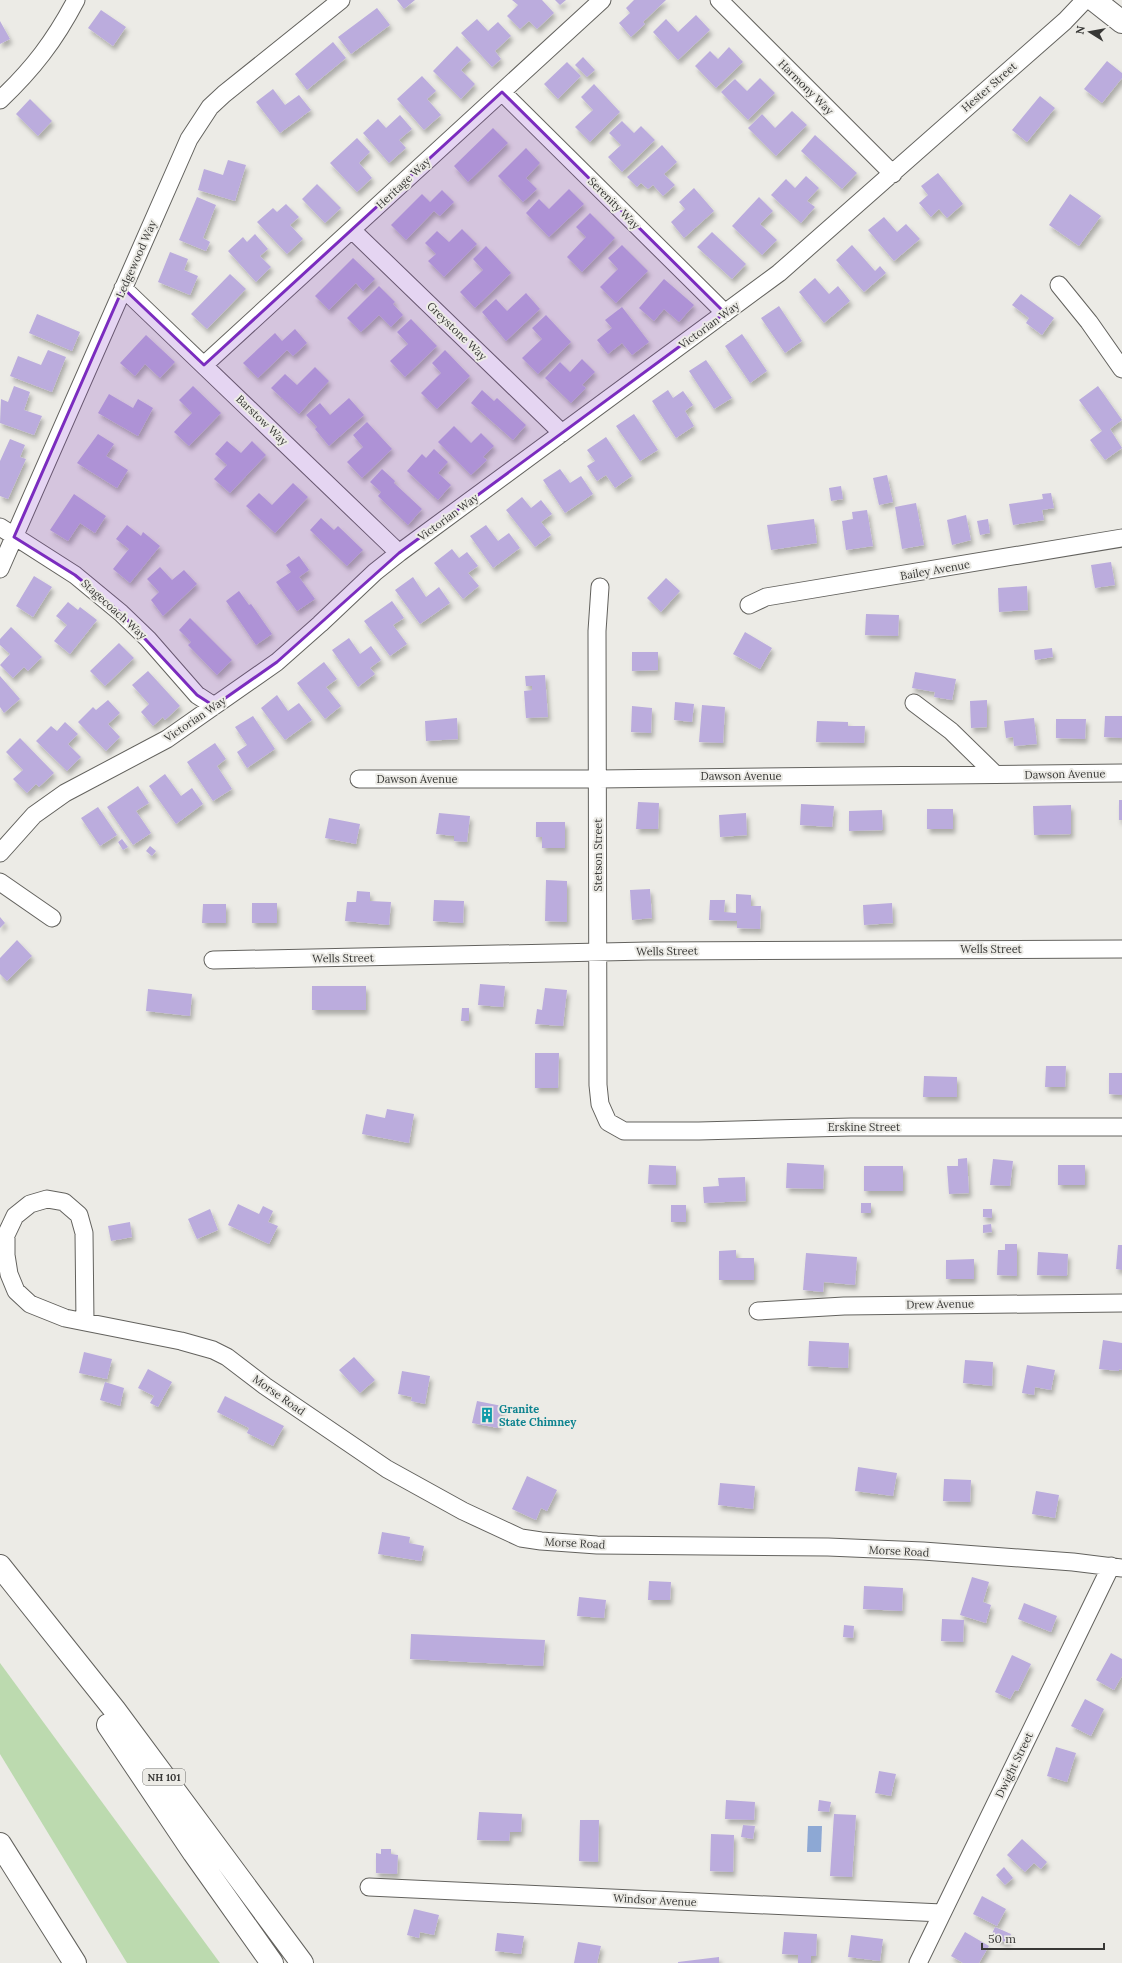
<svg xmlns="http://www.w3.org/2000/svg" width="1122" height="1963" font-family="Lora,serif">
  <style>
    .green { fill: #bcdaaf }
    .water { fill: #8da8d4 }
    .building { fill: #bbacdd; filter: url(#shadow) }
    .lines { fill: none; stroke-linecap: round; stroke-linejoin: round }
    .street-casing { stroke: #63625e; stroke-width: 19 }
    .secondary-casing { stroke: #63625e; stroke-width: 24 }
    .highway-casing { stroke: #63625e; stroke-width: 24 }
    .street { stroke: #fff; stroke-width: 17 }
    .secondary { stroke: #fff; stroke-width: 22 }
    .highway { stroke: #fff; stroke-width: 22 }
    .marked { fill: #7b2cbf; fill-opacity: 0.2; stroke: #7b2cbf; stroke-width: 3; stroke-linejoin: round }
    .labels { text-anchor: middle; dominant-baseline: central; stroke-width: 4; stroke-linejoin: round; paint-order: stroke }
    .shield { fill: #ecebe6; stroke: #6e6e6b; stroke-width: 1 }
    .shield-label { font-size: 10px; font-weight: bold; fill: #383836 }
    .street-label { font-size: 11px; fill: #383836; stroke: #ecebe6 }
    .culture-label { font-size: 11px; font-weight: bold; fill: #0d838f; stroke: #ecebe6; text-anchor: start }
  </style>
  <defs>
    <filter id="shadow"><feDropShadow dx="2.5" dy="4.5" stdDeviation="2" flood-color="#0004"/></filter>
  </defs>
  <rect width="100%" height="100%" fill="#ecebe6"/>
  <path class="green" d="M0,1663L220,1963H127L0,1754Z"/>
  <path class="water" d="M808,1826H822L821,1852H807Z"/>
  <path class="building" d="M397,0H415L404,9Z
    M512,0H542L554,13L537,29L529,21L520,29L507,16L518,5Z
    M555,0H566L560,5Z
    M634,0H666L643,22L645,24L631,37L619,23L630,13L626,8Z
    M377,8L390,25L351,54L338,37Z
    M101,10L126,27L113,46L88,28Z
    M696,15L710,30L678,60L653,32L666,19L678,32Z
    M477,19L488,31L498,22L511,36L495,51L501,59L492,67L461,33Z
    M0,21L10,39L0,44Z
    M333,42L346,58L307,90L295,74Z
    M457,46L471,60L461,70L475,84L461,99L433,71Z
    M729,47L743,62L716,88L695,66L710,51L718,59Z
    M583,57L595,70L587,77L575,65Z
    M1107,61L1122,73V78L1102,103L1084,89Z
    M567,62L581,76L558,99L544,84Z
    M422,76L436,91L427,99L441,115L424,130L397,99Z
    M760,78L775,93L748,120L721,92L735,79L747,91Z
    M594,84L620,112L590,142L575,127L593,110L581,97Z
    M273,89L285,105L299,95L311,110L280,133L256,102Z
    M1040,96L1055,108L1027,142L1012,130Z
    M30,99L52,121L38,136L16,114Z
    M792,111L807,125L776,156L748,128L762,114L775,128Z
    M400,115L412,129L399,140L406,148L389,163L363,133L378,119L386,128Z
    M622,121L634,133L641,126L655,140L622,172L608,157L621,145L609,133Z
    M493,128L508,143L468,182L454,166Z
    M815,135L857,173L842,189L801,151Z
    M357,138L370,152L359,163L372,178L357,192L330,163Z
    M662,145L677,162L664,174L675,185L663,196L653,185L648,189L641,183L637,187L627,177Z
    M526,148L540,163L526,178L537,189L523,202L498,176Z
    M228,160L246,165L235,201L198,190L204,169L223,175Z
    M938,173L963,204L947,218L939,209L931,217L919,203L928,195L921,186Z
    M806,176L819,188L807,201L815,207L801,223L771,195L786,179L795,188Z
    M317,184L341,208L325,223L302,199Z
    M694,188L714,211L684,238L671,222L685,209L679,202Z
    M569,189L584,204L549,237L526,213L539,199L549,209Z
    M442,190L454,202L440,216L434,211L406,240L391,225L422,194L430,202Z
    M1070,194L1101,216L1079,246L1049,225Z
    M197,197L216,205L203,238L210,242L206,251L179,240Z
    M759,197L773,211L760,224L777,240L762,255L732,226Z
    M286,204L299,217L290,225L303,239L287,254L257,222L273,208L277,212Z
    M590,213L615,238L582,272L567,257L586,237L576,227Z
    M884,217L897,232L906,224L920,239L894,261L868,230Z
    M462,229L477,244L444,277L428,261L436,254L425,243L437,231L449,242Z
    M712,232L746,264L732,279L697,247Z
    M255,234L268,249L260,256L271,267L256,282L228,251L243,237L247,242Z
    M622,245L648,271L616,303L600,287L618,269L608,258Z
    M852,245L875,271L880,266L886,273L864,292L836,260Z
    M486,246L511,273L475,308L460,292L483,270L473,259Z
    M170,252L188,259L184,270L198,276L190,295L158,282Z
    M353,258L375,279L363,291L356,283L329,310L315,296Z
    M230,274L246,289L207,329L191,314Z
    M815,278L829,294L838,286L850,301L824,323L799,292Z
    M664,279L694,305L679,322L664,309L654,321L639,308Z
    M379,286L395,302L393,304L403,315L391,327L379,315L361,332L347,318Z
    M526,293L540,309L506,341L482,312L496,299L507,311Z
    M1021,294L1054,318L1042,335L1026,323L1029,318L1012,305Z
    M779,306L802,341L785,353L761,318Z
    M622,307L649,342L632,355L622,343L608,354L597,340L612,328L605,320Z
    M37,314L80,332L72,351L29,333Z
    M546,315L571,342L538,374L522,358L542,339L532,328Z
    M411,319L437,346L405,377L390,361L408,344L397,332Z
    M295,329L307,343L293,356L287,350L258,378L243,363L275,333L282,341Z
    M742,334L767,371L750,383L725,346Z
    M146,335L175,362L160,378L145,364L135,376L120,363Z
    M48,350L66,357L52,392L10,376L18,356L41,365Z
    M445,350L470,376L437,409L421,393L441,373L432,363Z
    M582,359L595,372L582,385L586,388L571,403L545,378L560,362L570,372Z
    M706,360L732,398L714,409L689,371Z
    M315,367L329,381L299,414L271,388L285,374L297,385Z
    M14,386L30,392L24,410L42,416L34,435L0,423L1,399L8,402Z
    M193,386L221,413L189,446L174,432L192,413L179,400Z
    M1098,386L1122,420L1110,429L1122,448L1105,460L1090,440L1102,431L1079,400Z
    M482,390L494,401L497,398L526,425L513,440L471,403Z
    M668,390L673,398L683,391L693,405L685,411L694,426L676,438L652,401Z
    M109,394L133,408L138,399L153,408L138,436L98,413Z
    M349,398L364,415L329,446L315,429L317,427L306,415L320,403L330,415Z
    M634,414L658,450L640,461L616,426Z
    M367,422L392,449L362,478L347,462L363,447L353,435Z
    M454,426L471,443L481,433L494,446L483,457L487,460L471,475L438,442Z
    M98,434L114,444L106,456L128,470L117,488L77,463Z
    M606,437L632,476L615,488L606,475L597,481L587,466L595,461L587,450Z
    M10,439L25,445L20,457L26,459L8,499L0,496V461Z
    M227,441L241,453L252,441L266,455L230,493L214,479L227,465L215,454Z
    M434,449L448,462L438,473L451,485L438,500L407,471L422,454L426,458Z
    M382,469L395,481L394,483L422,509L408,525L378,496L381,492L370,482Z
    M560,469L570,483L581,476L593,494L565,513L543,480Z
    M887,475L893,502L879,505L873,478Z
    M293,483L308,497L275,533L246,506L259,493L272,505Z
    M841,486L843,499L831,501L829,488Z
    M1051,493L1054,508L1042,510L1044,520L1013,525L1009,504L1043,499L1042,494Z
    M74,494L106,516L95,533L80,523L68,541L50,530Z
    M522,497L531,508L541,500L552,514L541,522L551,535L535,547L506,510Z
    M916,503L924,545L902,549L895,507Z
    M867,510L873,546L846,550L842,521L853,519L852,512Z
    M966,515L971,540L952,545L947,520Z
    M321,518L334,530L338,526L363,550L347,566L310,530Z
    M814,519L817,543L771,550L767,525Z
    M988,519L990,533L980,535L977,521Z
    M127,525L141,536L143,532L160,546L130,583L113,569L129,549L116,539Z
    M486,525L498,541L509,533L520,548L493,568L470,536Z
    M452,549L459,558L467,552L478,566L468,573L479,586L463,599L434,563Z
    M299,556L309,570L299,577L315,599L297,611L276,582L291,572L286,565Z
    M1111,562L1115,585L1095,588L1091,565Z
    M160,567L172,580L184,570L197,584L163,616L151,600L159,592L147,579Z
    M34,576L52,587L33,617L16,606Z
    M413,577L426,597L439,587L450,603L420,624L395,590Z
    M666,578L680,591L661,612L647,598Z
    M1027,586L1028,610L999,612L998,588Z
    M239,591L249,605L251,604L272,634L256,645L226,601Z
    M392,601L404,618L393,625L407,644L390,656L364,621Z
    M68,602L78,610L80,607L97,620L70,654L54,641L67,625L56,616Z
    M866,614L899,615L898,636L865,635Z
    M190,618L232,660L217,675L188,645L191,642L179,630Z
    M11,627L42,657L28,671L24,667L13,678L0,665L10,654L0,645V639Z
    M745,632L772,648L760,669L733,654Z
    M349,638L360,654L371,646L381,660L370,668L375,674L358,687L332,650Z
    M119,643L134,658L105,686L90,671Z
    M1052,648L1053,657L1035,660L1034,650Z
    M632,652H658V670L632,671Z
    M324,662L337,679L326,687L341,706L325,719L297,683Z
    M148,671L180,706L165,720L163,717L153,726L141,712L149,704L132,685Z
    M915,672L956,679L952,700L934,697L935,692L912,688Z
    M545,675L548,717L526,718L524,691L532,690V686H526L525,676Z
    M0,676L20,699L4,713L0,707Z
    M277,695L288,711L299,703L312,720L285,740L261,708Z
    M108,700L120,713L108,724L120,737L106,751L78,722L93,707L96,710Z
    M987,700V727L971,728L970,701Z
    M675,702L694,704L692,722L674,720Z
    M702,705L725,707L723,743L699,742Z
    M632,706L652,708L651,733L631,732Z
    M253,716L275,749L247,768L237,752L247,745L235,727Z
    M1105,716H1122V738L1104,737Z
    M457,718L458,739L426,741L425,721Z
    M1034,718L1037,744L1014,746L1013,737L1006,738L1004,721Z
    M1056,719H1086L1085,739L1056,738Z
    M817,721L848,722V726H865L864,743L816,742Z
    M65,722L78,734L68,744L81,757L67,771L36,741L51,726L57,731Z
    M20,738L54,773L39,787L36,784L27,793L13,779L23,770L6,752Z
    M215,743L226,759L217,766L232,789L213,801L187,762Z
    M165,774L181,796L192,788L203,804L176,824L149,786Z
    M138,786L149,803L136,811L151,833L133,845L107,807Z
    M1119,800H1122V820H1119Z
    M638,802L659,803L658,829H636Z
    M801,804L834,806L832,827L800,825Z
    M1071,805V834L1034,835L1033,806Z
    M98,807L117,835L100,846L81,818Z
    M927,809H953V829H927Z
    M882,810L883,830L849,831V811Z
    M439,813L470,816L467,842L454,841V836L436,834Z
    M746,813L747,835L720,837L719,815Z
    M329,818L360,824L356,844L325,838Z
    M536,822H565V848H542V837H536Z
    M122,839L128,847L123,850L118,842Z
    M150,846L156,851L152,856L146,851Z
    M546,880L567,881V922L545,921Z
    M650,889L652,918L632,920L630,890Z
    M357,891L370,892V901L391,902L389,925L345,921L347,902H356Z
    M736,894L751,895V906H761L760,929L737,928V921L709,920L710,900H725L724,912L736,913Z
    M434,900L464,901L463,923L433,921Z
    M252,903H277V923H252Z
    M892,903L893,923L864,925L863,905Z
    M203,904H226V923H202Z
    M0,917L5,923L0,928Z
    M17,940L32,956L7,981L0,974V958Z
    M480,984L505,986L503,1007L478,1005Z
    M312,986H366V1010H312Z
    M545,988L567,990L563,1026L535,1024L537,1009L542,1010Z
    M148,989L192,994L190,1016L146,1011Z
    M462,1008H469V1021H461Z
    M535,1053H559L558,1088H535Z
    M1046,1066H1066L1065,1087H1045Z
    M1109,1073H1122V1095L1109,1094Z
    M924,1076L957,1077V1097H923Z
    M387,1109L414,1114L409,1143L362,1134L366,1114L385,1118Z
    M967,1158L969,1193L949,1194L947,1166H958V1159Z
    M993,1159L1013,1161L1010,1186L990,1185Z
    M787,1163L824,1165L823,1189L786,1188Z
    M649,1165L676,1166V1185L648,1184Z
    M1058,1165H1085V1185H1058Z
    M864,1166H903V1191H864Z
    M745,1177L746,1201L704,1203L703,1187L719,1186L718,1178Z
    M861,1203H871V1213H861Z
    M238,1204L259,1214L263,1206L273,1211L268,1222L278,1226L269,1244L228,1225Z
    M671,1205H686V1222H671Z
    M210,1209L218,1230L197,1239L188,1219Z
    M983,1209H992V1218L983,1217Z
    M130,1222L132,1237L111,1241L108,1226Z
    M991,1224L992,1232L983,1233V1225Z
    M1005,1244H1017V1276L997,1275L998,1250H1005Z
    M1118,1245H1122V1270L1116,1269Z
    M736,1250V1258H754V1280H719V1251Z
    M1038,1252L1068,1254L1067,1276L1037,1275Z
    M806,1253L857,1257L855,1285L824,1282L823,1292L803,1290Z
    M974,1259V1279H946V1260Z
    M1103,1340L1122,1343V1370L1119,1369V1371L1099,1369Z
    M809,1341L849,1343L848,1368L808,1366Z
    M84,1352L112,1359L107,1379L79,1373Z
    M354,1357L375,1380L360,1393L339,1370Z
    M965,1360L993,1362L992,1386L963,1383Z
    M1027,1365L1055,1370L1051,1390L1035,1387L1034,1395L1022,1393Z
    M148,1369L172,1382L158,1407L150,1403L154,1396L138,1388Z
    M402,1371L430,1376L425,1404L411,1401L412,1397L398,1394Z
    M105,1382L124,1388L120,1406L100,1400Z
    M225,1396L284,1426L273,1446L247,1433L249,1428L217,1412Z
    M477,1401L502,1406L498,1428L472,1423Z
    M858,1467L897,1473L893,1496L855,1491Z
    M527,1476L557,1490L547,1511L541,1508L536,1520L512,1509Z
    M944,1479L971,1480L970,1502L943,1501Z
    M720,1483L755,1486L753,1509L718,1505Z
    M1036,1491L1059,1495L1055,1518L1032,1514Z
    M382,1532L410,1537L409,1543L424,1546L421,1561L378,1554Z
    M972,1577L989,1582L983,1602L991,1605L986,1623L960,1615Z
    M649,1581L671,1582L670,1600H648Z
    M864,1586L903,1588L902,1611L863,1609Z
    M579,1597L606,1600L604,1618L577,1616Z
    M1024,1603L1057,1616L1051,1632L1018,1619Z
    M942,1619L964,1620L963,1642L941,1641Z
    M844,1625L854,1626L853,1638L843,1637Z
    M411,1634L545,1640L543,1666L410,1659Z
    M1111,1653L1122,1659V1676L1114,1690L1096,1680Z
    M1012,1655L1031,1664L1018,1691L1015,1690L1010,1699L995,1692Z
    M1085,1699L1104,1709L1091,1736L1071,1726Z
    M1056,1747L1076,1753L1067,1782L1047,1776Z
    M879,1771L896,1774L891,1796L875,1793Z
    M726,1800L755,1802L754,1820L725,1819Z
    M819,1800L831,1802L829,1812L818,1811Z
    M479,1812L522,1814L521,1832H510L509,1841L477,1840Z
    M834,1814L856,1815L852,1877L830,1876Z
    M580,1820H599L598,1862L579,1861Z
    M743,1825L755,1826L753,1839L741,1837Z
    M711,1834L734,1835L733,1872L710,1871Z
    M1022,1839L1047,1862L1041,1869L1034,1863L1025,1872L1007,1855Z
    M381,1849H391V1854L398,1855L397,1874L376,1873V1853L381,1854Z
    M1004,1867L1013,1878L1005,1885L996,1875Z
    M982,1896L1006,1909L997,1926L973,1914Z
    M414,1909L439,1915L434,1935L420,1932L419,1938L407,1935Z
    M995,1927L1011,1934L1007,1943L991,1936Z
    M784,1932L817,1934L816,1956H811V1963H798V1955L782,1954Z
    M965,1932L989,1946L979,1963H963L951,1956Z
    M497,1933L524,1936L521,1954L495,1951Z
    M851,1935L883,1939L880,1961L848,1957Z
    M578,1942L601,1946L597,1963H574Z
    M719,1957V1963H678V1962Z"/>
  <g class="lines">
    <defs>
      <path id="street" d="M719,0L893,174
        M502,92L725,313
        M0,100C33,69 55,40 76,0
        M352,230L562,433
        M1059,285L1089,322L1122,369
        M123,288L399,553
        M204,365L602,0
        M0,527L75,575L121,613L148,639L197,695L214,706
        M0,569L189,139L210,107L224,94L341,0
        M600,587L597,631L598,1085L600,1104L608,1122L624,1131H699L851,1127H1122
        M749,605L766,597L1122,538
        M914,703L951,731L995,774
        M359,779H598L1122,773
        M0,853L34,815L65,793L167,739L277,662L320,624L375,572L399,553L779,273L1065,21L1085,0
        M0,882L52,918
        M213,960L648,951L1122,949
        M758,1311L844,1306L1122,1303
        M85,1322L84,1233L79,1215L64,1202L47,1199L30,1204L15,1216L6,1235V1255L9,1274L16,1291L30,1304L65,1318L85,1322L181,1341L213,1350L227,1357L265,1386L387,1469L463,1511L521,1538L541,1541L597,1545L828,1547L923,1551L1073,1562L1122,1568
        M369,1887L942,1913
        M918,1963L1111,1566"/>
      <path id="secondary" d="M1094,0L1122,22"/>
      <path id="highway" d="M0,1566L114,1709L302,1963
        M108,1725L194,1853L272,1963
        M0,1844L75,1963"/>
    </defs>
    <use href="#street" class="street-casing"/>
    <use href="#secondary" class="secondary-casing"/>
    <use href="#highway" class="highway-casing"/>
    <use href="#street" class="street"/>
    <use href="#secondary" class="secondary"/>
    <use href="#highway" class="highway"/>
  </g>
  <path class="marked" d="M502,92L725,313L399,553L277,662L214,706L197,695L121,613L75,575L14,537L123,288L204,365Z"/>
  <defs>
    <symbol id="building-bare" viewBox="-9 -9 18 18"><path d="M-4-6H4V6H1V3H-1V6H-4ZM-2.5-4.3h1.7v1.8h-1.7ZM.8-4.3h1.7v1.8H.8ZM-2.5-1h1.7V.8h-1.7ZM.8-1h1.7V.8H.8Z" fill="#0f9aa8" stroke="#ecebe6" stroke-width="2.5" paint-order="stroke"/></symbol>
  </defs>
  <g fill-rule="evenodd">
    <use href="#building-bare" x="476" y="1404" width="22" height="22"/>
  </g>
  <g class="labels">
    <rect class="shield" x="143" y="1769" width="42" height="16" rx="3"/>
    <g class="shield-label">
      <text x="164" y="1777">NH 101</text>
    </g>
    <g class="street-label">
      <text transform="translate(806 87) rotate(45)">Harmony Way</text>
      <text transform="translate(989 87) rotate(-41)">Hester Street</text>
      <text transform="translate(403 183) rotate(-43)">Heritage Way</text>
      <text transform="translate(614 203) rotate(45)">Serenity Way</text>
      <text transform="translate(136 259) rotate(-66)">Ledgewood Way</text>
      <text transform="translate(709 325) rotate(-36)">Victorian Way</text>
      <text transform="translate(457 331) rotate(44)">Greystone Way</text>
      <text transform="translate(262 420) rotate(44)">Barstow Way</text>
      <text transform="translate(448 517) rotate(-36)">Victorian Way</text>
      <text transform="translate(935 570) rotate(-10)">Bailey Avenue</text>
      <text transform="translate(114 609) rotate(42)">Stagecoach Way</text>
      <text transform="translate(195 719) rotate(-34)">Victorian Way</text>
      <text transform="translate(1065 774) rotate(-1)">Dawson Avenue</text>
      <text x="741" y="776">Dawson Avenue</text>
      <text x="417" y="779">Dawson Avenue</text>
      <text transform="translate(598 855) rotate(-90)">Stetson Street</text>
      <text x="991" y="949">Wells Street</text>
      <text transform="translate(667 951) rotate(-1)">Wells Street</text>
      <text transform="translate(343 958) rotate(-1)">Wells Street</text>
      <text x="864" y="1127">Erskine Street</text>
      <text transform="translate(940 1304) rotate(-1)">Drew Avenue</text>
      <text transform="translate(279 1395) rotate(35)">Morse Road</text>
      <text transform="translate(575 1543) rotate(3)">Morse Road</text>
      <text transform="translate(899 1551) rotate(3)">Morse Road</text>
      <text transform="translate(1014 1765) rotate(-64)">Dwight Street</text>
      <text transform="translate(655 1900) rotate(3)">Windsor Avenue</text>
    </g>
    <g class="culture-label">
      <text x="499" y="1409">Granite<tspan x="499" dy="13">State Chimney</tspan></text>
    </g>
  </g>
  <g transform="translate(1090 32) rotate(281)" stroke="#ecebe6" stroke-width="3" paint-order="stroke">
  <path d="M0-3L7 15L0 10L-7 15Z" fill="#383836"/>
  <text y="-6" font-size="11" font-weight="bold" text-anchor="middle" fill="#383836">N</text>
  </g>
  <path d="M982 1943v6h122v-6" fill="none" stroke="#383836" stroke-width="2"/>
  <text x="988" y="1943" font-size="12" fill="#383836" stroke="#ecebe6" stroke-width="3" paint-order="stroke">50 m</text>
</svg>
